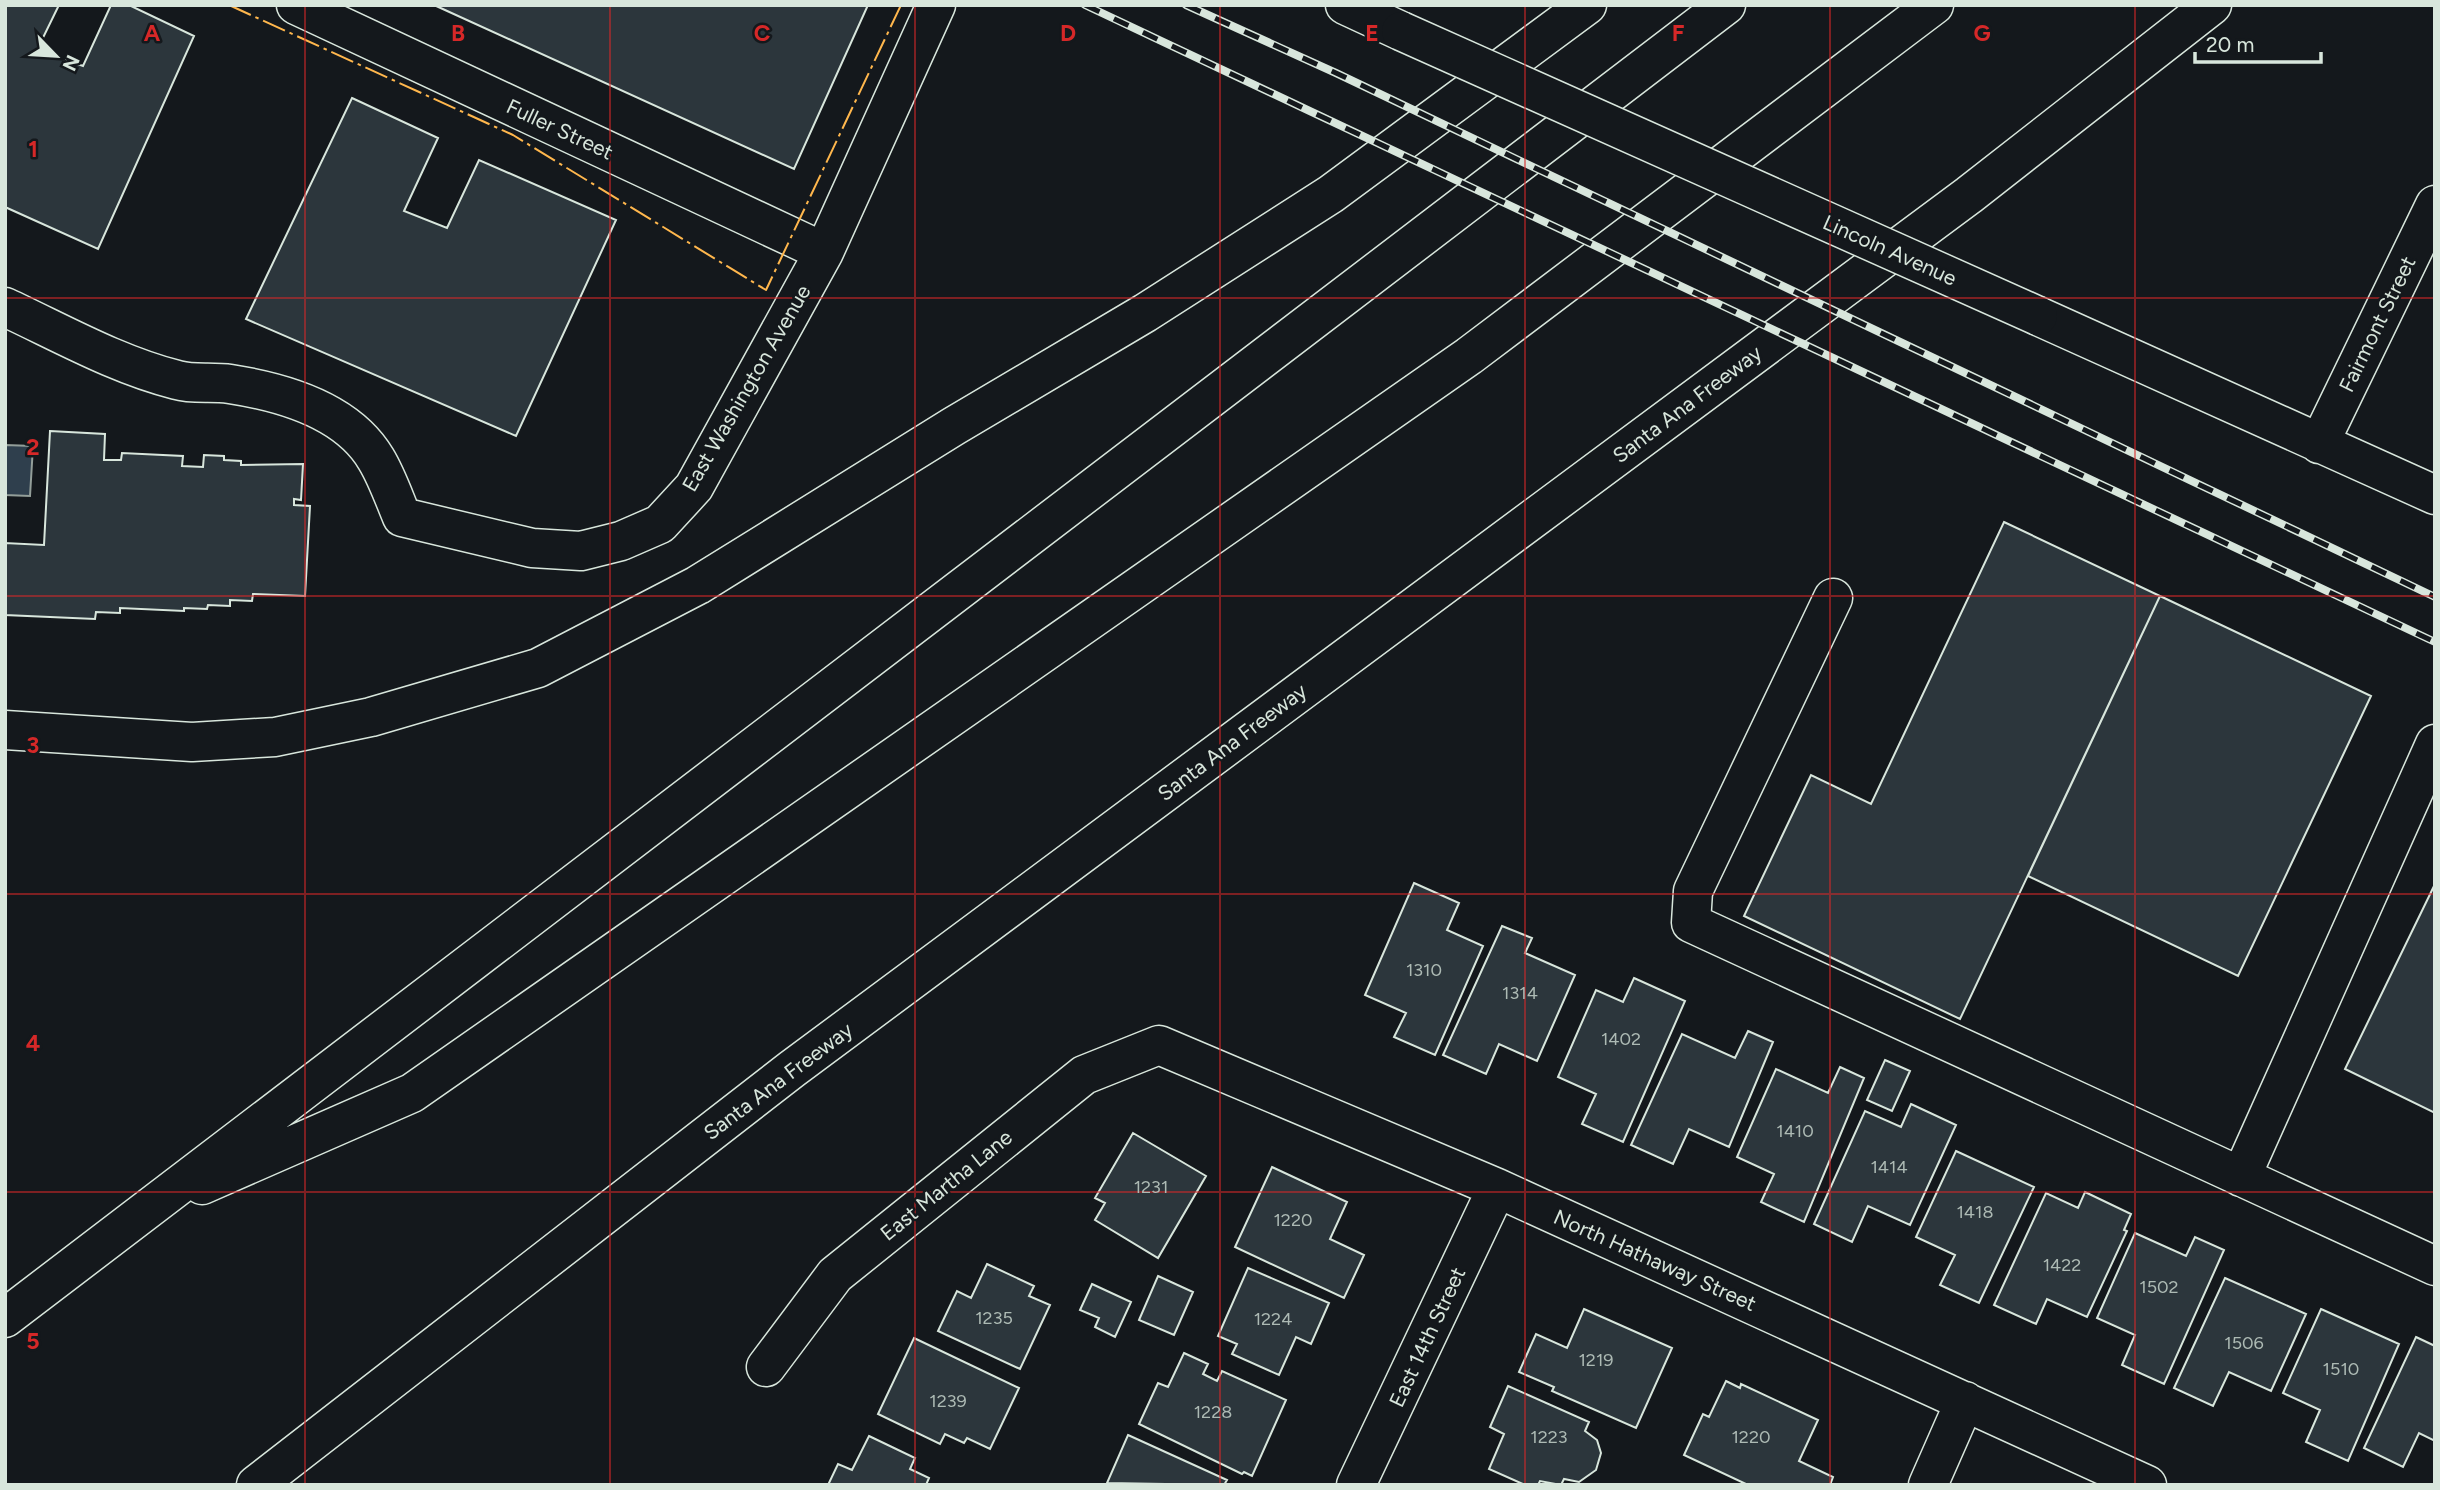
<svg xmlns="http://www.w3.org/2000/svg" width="2440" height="1490" font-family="Figtree,sans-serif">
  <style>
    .water { fill: #2f3f4d; stroke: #939e99; stroke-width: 2 }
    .building { fill: #2c363c; stroke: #d8e6dc; stroke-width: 2 }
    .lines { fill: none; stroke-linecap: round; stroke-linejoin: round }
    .minor-casing { stroke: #d8e6dc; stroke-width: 41 }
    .highway-casing { stroke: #d8e6dc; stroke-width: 41 }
    .minor { stroke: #14181c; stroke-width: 38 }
    .highway { stroke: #14181c; stroke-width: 38 }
    .rail-casing { stroke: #d8e6dc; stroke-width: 8 }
    .rail { stroke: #14181c; stroke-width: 5; stroke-dasharray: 16; stroke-linecap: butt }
    .minor-bridge-casing { stroke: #d8e6dc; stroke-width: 41; stroke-linecap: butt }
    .minor-bridge { stroke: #14181c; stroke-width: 38 }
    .power { stroke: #ffb74d; stroke-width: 2; stroke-dasharray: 24 5 3.5 5; stroke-linecap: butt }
    .grid { fill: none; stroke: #d62828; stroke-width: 2; stroke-opacity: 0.55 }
    .labels { text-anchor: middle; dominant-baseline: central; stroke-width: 5; stroke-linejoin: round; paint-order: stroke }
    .number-label { font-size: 18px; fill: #adbab4 }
    .street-label { font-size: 21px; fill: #d8e6dc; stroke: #14181c }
    .grid-label { font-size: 23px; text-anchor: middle; font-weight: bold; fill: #d62828; stroke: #14181c; stroke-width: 5; stroke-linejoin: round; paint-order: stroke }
  </style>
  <rect width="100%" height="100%" fill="#14181c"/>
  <path class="water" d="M5,445L33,446L30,496L5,495Z"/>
  <path class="building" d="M5,5H59L37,50L83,66L111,5H129L194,36L98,249L5,207Z
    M434,5H868L794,169Z
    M352,98L438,138L404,211L447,228L479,160L616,220L516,436L246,319Z
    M50,431L105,434L104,460H121L122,453L183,456L182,466L203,467L204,455L224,456V460L241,461V465L303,464L301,500L294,499V505L310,506L305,596L253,594L252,601L230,600V606L208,605L207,609L184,608V611L120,608V613L96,612L95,619L5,615V543L44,545Z
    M2004,522L2160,596L1960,1019L1744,916L1811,775L1871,804Z
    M2160,596L2371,696L2238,976L2028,876Z
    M1414,883L1459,903L1447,930L1483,946L1435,1055L1394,1037L1406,1013L1365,995Z
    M2435,884V1113L2345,1069Z
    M1502,926L1532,938L1525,953L1575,975L1537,1061L1499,1044L1486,1074L1443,1055Z
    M1634,978L1685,1001L1623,1142L1582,1124L1596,1094L1558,1077L1596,990L1623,1002Z
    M1748,1031L1773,1042L1729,1147L1689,1129L1673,1164L1631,1145L1682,1034L1735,1058Z
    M1885,1060L1910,1071L1892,1111L1867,1100Z
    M1840,1067L1864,1078L1804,1222L1761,1202L1774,1174L1737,1157L1776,1069L1828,1093Z
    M1911,1104L1956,1125L1910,1225L1868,1206L1852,1242L1814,1224L1865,1111L1901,1127Z
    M1133,1133L1206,1176L1158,1258L1095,1220L1105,1203L1095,1198Z
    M1956,1151L2034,1187L1979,1303L1940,1285L1955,1255L1916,1237Z
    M1272,1167L1347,1202L1330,1239L1364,1255L1344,1298L1235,1247Z
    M2085,1192L2131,1214L2124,1230L2127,1231L2087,1317L2047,1299L2036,1324L1994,1305L2046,1193L2078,1208Z
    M2135,1233L2186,1256L2195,1237L2224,1250L2164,1384L2122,1365L2135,1335L2097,1318Z
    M987,1264L1034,1286L1029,1296L1050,1305L1020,1369L938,1331L957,1291L971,1298Z
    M1248,1268L1329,1303L1311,1344L1296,1337L1279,1375L1232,1354L1237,1344L1218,1336Z
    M1158,1276L1193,1292L1174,1335L1139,1320Z
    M2225,1278L2306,1314L2271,1391L2229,1372L2213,1406L2174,1388Z
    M1092,1284L1131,1302L1115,1337L1095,1327L1099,1318L1080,1310Z
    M1584,1309L1672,1348L1636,1428L1552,1391L1554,1387L1519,1372L1536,1334L1567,1348Z
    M2321,1309L2399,1344L2348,1461L2306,1442L2320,1410L2283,1393Z
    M2416,1337L2435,1346V1441L2419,1433L2403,1467L2364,1448Z
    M914,1338L1019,1388L990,1449L967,1438L964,1443L945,1434L940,1444L878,1414Z
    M1184,1353L1208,1364L1203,1374L1217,1381L1222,1371L1286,1400L1252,1476L1244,1472L1242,1474L1139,1424L1158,1383L1168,1387Z
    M1726,1381L1740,1388L1741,1384L1818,1420L1799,1461L1833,1477L1830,1485H1748L1684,1455L1703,1414L1709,1417Z
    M1508,1386L1589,1422L1585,1431L1597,1440L1601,1453L1596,1470L1579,1482L1564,1479L1561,1485L1540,1481L1538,1485H1525L1489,1469L1504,1434L1490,1427Z
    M1128,1435L1227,1480L1224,1485L1107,1483Z
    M869,1436L915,1458L910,1469L929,1478L926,1485H828L838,1464L852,1470Z"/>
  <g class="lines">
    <defs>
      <path id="minor" d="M296,5L824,252
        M1345,5L1401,31
        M5,307C61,333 117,365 177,380C194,385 212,381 230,384C282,392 347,410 376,459C387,477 394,498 402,517L532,548L581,551L621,541L660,524L694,487L824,252L936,5
        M2038,316L2435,495
        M2319,444L2435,205
        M1833,598L1693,891L1691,923L2435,1266
        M2241,1177L2435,744
        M766,1367L835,1275L1084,1075L1159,1045L1497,1188L2147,1485
        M1356,1485L1497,1188
        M1928,1485L1965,1401"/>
      <path id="highway" d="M5,730L192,742L275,737L371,717L538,668L698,585L954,426L1145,313L1331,194L1587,5
        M202,1185L412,1093L1469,356L1934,5
        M5,1318L1726,5
        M256,1485L792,1069L1969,195L2212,5"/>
    </defs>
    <use href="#minor" class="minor-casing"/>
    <use href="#highway" class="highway-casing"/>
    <use href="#minor" class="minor"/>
    <use href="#highway" class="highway"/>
    <defs>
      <path id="rail" d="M1085,5L2435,642
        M1186,5L1336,73L2435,597"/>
    </defs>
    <use href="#rail" class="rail-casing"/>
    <use href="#rail" class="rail"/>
    <defs>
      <path id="minor-bridge" d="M1401,31L2038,316"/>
    </defs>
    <use href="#minor-bridge" class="minor-bridge-casing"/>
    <use href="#minor-bridge" class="minor-bridge"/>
    <path class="power" d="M229,5L513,135L766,290L901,5"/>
  </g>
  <path class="grid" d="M305,5V1485M610,5V1485M915,5V1485M1220,5V1485M1525,5V1485M1830,5V1485M2135,5V1485M5,298H2435M5,596H2435M5,894H2435M5,1192H2435"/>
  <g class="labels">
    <g class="number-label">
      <text x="1424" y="970">1310</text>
      <text x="1520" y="993">1314</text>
      <text x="1621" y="1039">1402</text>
      <text x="1795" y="1131">1410</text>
      <text x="1889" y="1167">1414</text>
      <text x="1151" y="1187">1231</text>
      <text x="1975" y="1212">1418</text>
      <text x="1293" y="1220">1220</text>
      <text x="2062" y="1265">1422</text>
      <text x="2159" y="1287">1502</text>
      <text x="994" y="1318">1235</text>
      <text x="1273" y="1319">1224</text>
      <text x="2244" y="1343">1506</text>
      <text x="1596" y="1360">1219</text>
      <text x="2341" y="1369">1510</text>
      <text x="948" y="1401">1239</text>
      <text x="1213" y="1412">1228</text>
      <text x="1549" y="1437">1223</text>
      <text x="1751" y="1437">1220</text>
    </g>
    <g class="street-label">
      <text transform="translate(560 129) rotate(25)">Fuller Street</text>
      <text transform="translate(1890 250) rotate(24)">Lincoln Avenue</text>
      <text transform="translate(2377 324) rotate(-64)">Fairmont Street</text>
      <text transform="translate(746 388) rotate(-60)">East Washington Avenue</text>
      <text transform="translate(1687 404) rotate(-37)">Santa Ana Freeway</text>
      <text transform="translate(1232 742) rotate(-37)">Santa Ana Freeway</text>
      <text transform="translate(778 1081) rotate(-37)">Santa Ana Freeway</text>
      <text transform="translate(946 1185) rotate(-39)">East Martha Lane</text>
      <text transform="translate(1655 1260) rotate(24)">North Hathaway Street</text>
      <text transform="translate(1427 1337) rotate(-65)">East 14th Street</text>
    </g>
  </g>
  <g class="grid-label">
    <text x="152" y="41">A</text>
    <text x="458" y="41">B</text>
    <text x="762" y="41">C</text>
    <text x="1068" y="41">D</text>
    <text x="1372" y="41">E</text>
    <text x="1678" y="41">F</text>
    <text x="1982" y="41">G</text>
    <text x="33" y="157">1</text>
    <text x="33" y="455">2</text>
    <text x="33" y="753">3</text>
    <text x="33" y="1051">4</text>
    <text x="33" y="1349">5</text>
  </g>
  <rect width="2440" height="1490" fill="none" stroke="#d8e6dc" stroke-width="14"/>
  <g transform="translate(56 56) rotate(115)" stroke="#14181c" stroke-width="5" paint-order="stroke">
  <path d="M0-5L12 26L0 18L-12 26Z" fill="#d8e6dc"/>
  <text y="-10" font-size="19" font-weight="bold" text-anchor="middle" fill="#d8e6dc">N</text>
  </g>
  <path d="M2195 52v10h126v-10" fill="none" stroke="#d8e6dc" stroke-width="3.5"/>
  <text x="2206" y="52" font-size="21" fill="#d8e6dc" stroke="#14181c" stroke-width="5" paint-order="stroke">20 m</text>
</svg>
